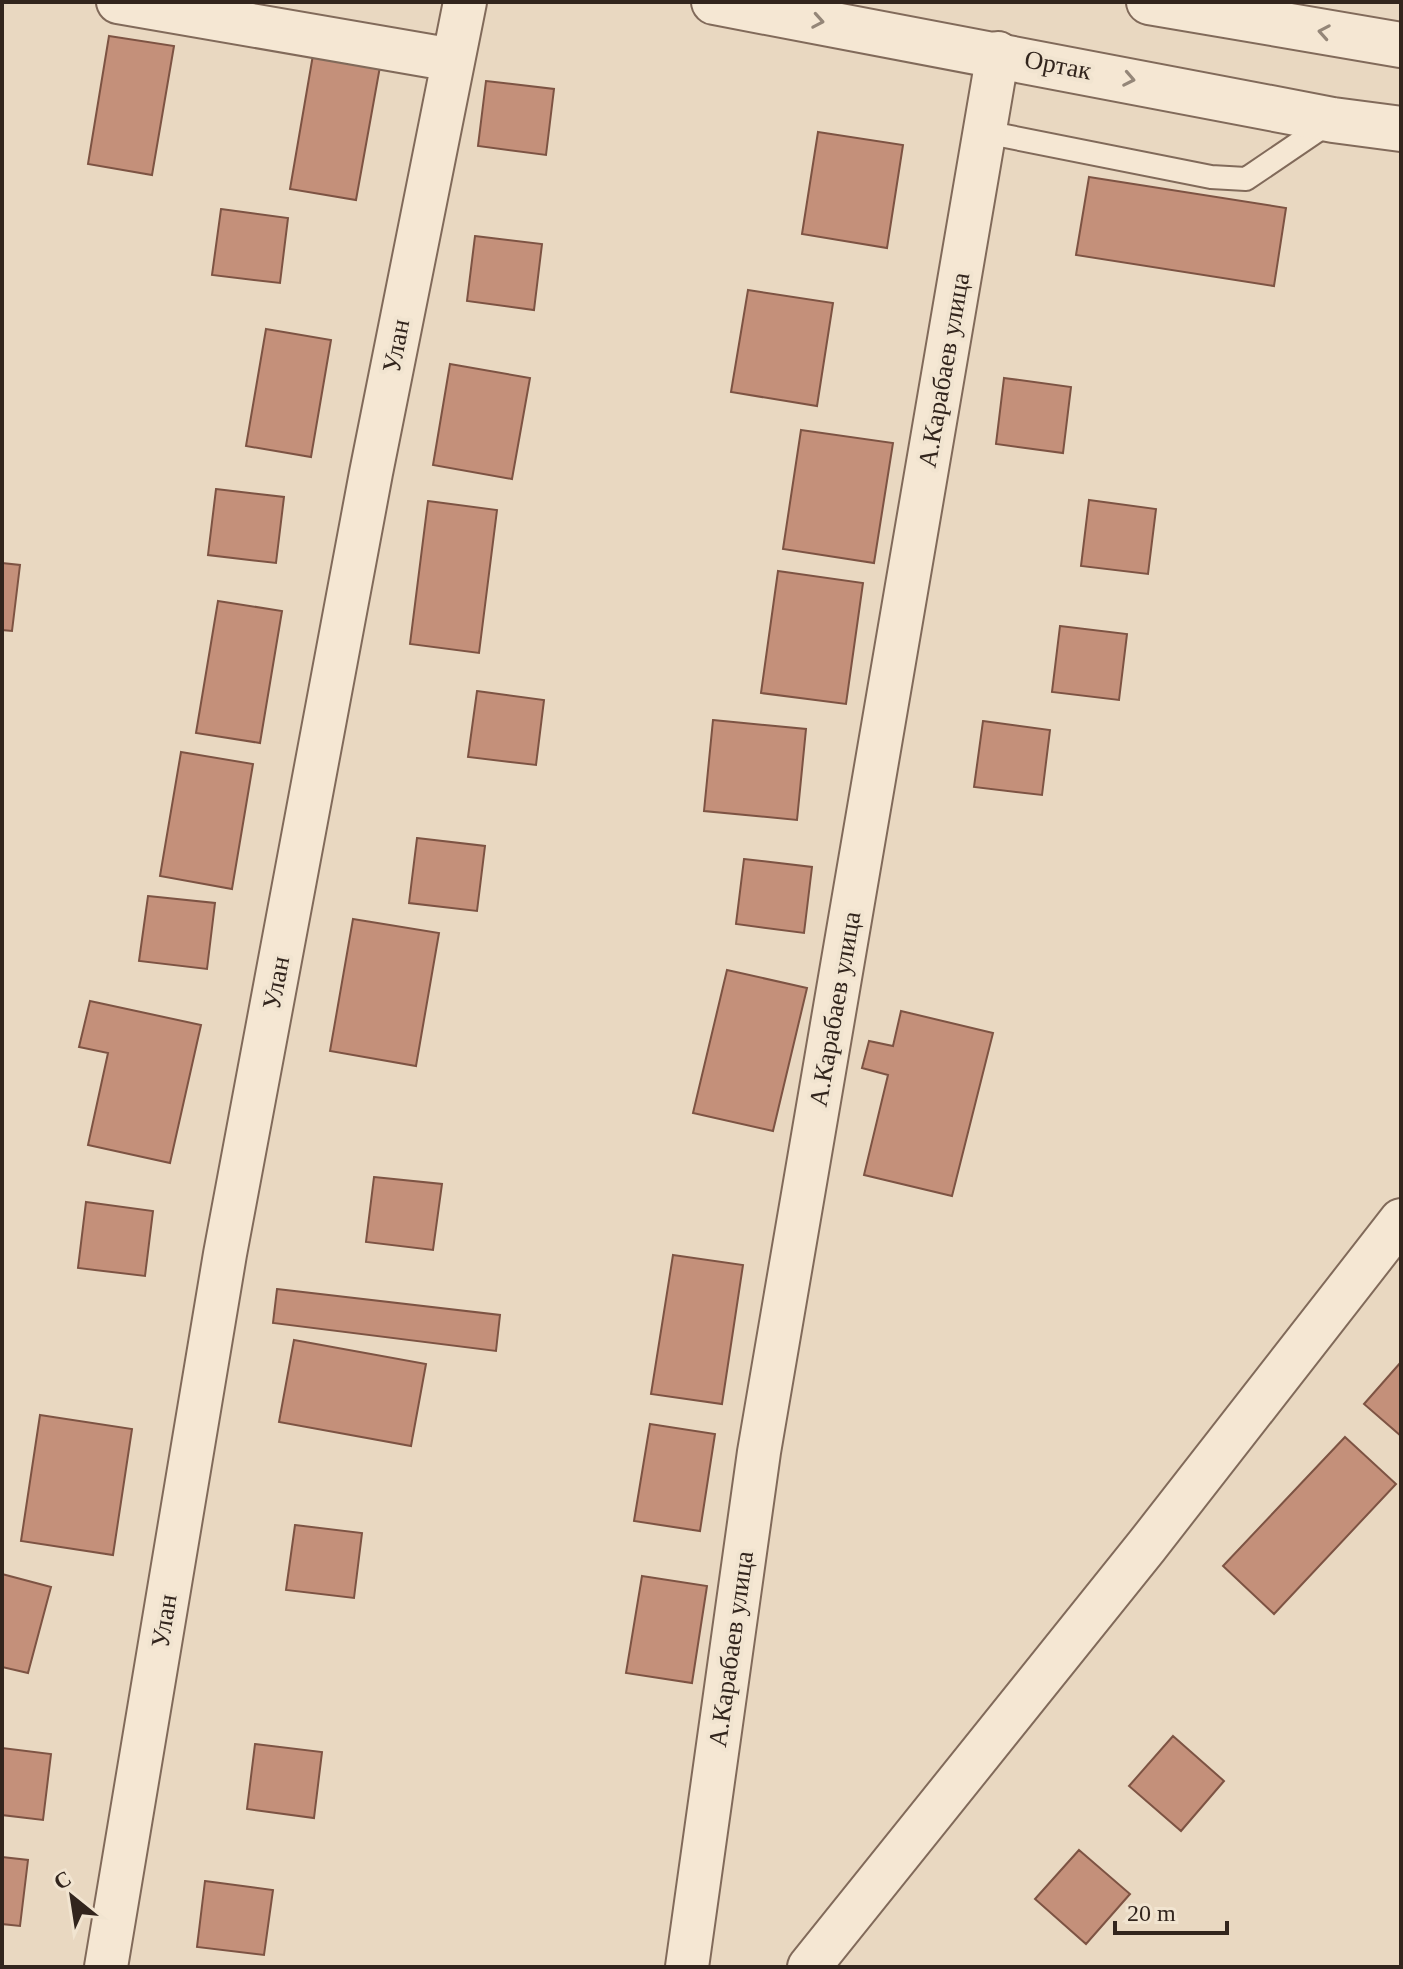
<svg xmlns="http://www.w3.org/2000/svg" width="1403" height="1969" font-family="Georgia,serif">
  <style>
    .building { fill: #c4907a; stroke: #7d5343; stroke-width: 2 }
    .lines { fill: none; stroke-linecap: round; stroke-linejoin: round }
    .service-casing { stroke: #816a5a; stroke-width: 26 }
    .minor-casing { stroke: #816a5a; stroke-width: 46 }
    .tertiary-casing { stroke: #816a5a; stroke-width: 48 }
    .service { stroke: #f5e7d3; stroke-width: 22 }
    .minor { stroke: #f5e7d3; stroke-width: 42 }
    .tertiary { stroke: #f5e7d3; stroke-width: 44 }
    .oneway { stroke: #948678 }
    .labels { text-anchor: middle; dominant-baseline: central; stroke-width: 8; stroke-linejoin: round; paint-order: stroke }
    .street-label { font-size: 26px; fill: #32251d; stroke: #f1e4d0 }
  </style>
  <rect width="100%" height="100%" fill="#e9d8c1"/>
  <path class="building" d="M109,36L174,46L152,175L88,164Z
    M314,49L381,61L356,200L290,189Z
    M486,81L554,89L546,155L478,146Z
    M818,132L903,145L887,248L802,234Z
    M1089,177L1286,208L1274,286L1076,255Z
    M221,209L288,218L280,283L212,275Z
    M475,236L542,244L534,310L467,301Z
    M748,290L833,303L817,406L731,392Z
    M266,329L331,340L311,457L246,446Z
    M450,364L530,378L512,479L433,465Z
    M1004,378L1071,387L1063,453L996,444Z
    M801,430L893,443L874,563L783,549Z
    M216,489L284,497L276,563L208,555Z
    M1089,500L1156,509L1148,574L1081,566Z
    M428,501L497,510L479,653L410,644Z
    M2,563L20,565L12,631L2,630Z
    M778,571L863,583L846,704L761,693Z
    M218,601L282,611L260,743L196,733Z
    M1060,626L1127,634L1119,700L1052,692Z
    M477,691L544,700L536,765L468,757Z
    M713,720L806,729L797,820L704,811Z
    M983,721L1050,730L1042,795L974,787Z
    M181,752L253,764L232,889L160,876Z
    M417,838L485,846L477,911L409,903Z
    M744,859L812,867L804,933L736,924Z
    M148,896L215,903L207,969L139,961Z
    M353,919L439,933L416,1066L330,1051Z
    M727,970L807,988L773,1131L693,1113Z
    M90,1001L201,1025L170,1163L88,1145L108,1053L79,1047Z
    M901,1011L993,1033L952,1196L864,1175L888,1075L862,1068L869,1041L893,1046Z
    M374,1177L442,1184L433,1250L366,1242Z
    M86,1202L153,1211L145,1276L78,1268Z
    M673,1255L743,1265L722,1404L651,1394Z
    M277,1289L500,1315L496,1351L273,1323Z
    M294,1340L426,1364L411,1446L279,1422Z
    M1401,1362V1436L1364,1404Z
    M40,1415L132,1429L113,1555L21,1541Z
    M650,1424L715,1434L700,1531L634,1521Z
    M1345,1437L1396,1484L1274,1614L1223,1566Z
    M295,1525L362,1533L354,1598L286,1590Z
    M2,1574L51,1587L28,1673L2,1667Z
    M642,1576L707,1586L692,1683L626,1673Z
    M1173,1736L1224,1781L1181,1831L1129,1786Z
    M255,1744L322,1752L314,1818L247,1809Z
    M2,1748L51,1754L43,1820L2,1815Z
    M1079,1850L1130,1894L1086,1944L1035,1899Z
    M2,1857L28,1860L20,1926L2,1924Z
    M205,1881L273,1890L264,1955L197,1947Z"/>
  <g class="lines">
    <defs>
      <path id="service" d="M985,132L1211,177L1246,179L1330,122"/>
      <path id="minor" d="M118,2L453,60
        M106,1967L225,1254L371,473L465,2
        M687,1967L759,1452L998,53
        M809,1967L1146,1547L1401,1220"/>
      <path id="tertiary" d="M714,2L1333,120L1401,129
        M1149,2L1401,45"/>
    </defs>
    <use href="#service" class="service-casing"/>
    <use href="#minor" class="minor-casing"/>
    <use href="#tertiary" class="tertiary-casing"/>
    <use href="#service" class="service"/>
    <use href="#minor" class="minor"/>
    <use href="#tertiary" class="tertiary"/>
  </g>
  <defs><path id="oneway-chevron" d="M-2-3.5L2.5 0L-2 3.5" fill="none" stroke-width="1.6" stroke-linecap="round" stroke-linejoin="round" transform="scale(2)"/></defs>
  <g class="oneway">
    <use href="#oneway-chevron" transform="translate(818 21) rotate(10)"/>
    <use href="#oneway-chevron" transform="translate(1324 32) rotate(-170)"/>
    <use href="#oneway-chevron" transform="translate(1129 79) rotate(11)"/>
  </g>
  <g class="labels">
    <g class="street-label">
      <text transform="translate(1058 65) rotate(11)">Ортак</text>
      <text transform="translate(396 346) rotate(-79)">Улан</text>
      <text transform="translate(944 370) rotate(-80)">А.Карабаев улица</text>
      <text transform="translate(276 983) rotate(-79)">Улан</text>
      <text transform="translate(835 1009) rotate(-80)">А.Карабаев улица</text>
      <text transform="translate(164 1621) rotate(-81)">Улан</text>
      <text transform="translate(731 1649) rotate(-82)">А.Карабаев улица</text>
    </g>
  </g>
  <rect width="1403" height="1969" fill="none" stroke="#32251d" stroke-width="8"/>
  <g transform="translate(72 1897) rotate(330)" stroke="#f1e4d0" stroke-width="6" paint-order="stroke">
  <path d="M0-6L14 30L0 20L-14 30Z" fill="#32251d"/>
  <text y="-12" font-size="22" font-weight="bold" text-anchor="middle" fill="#32251d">С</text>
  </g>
  <path d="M1115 1921v12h112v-12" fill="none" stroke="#32251d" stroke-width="4"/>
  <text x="1127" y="1921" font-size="24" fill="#32251d" stroke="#f1e4d0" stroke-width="6" paint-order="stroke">20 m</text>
</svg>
